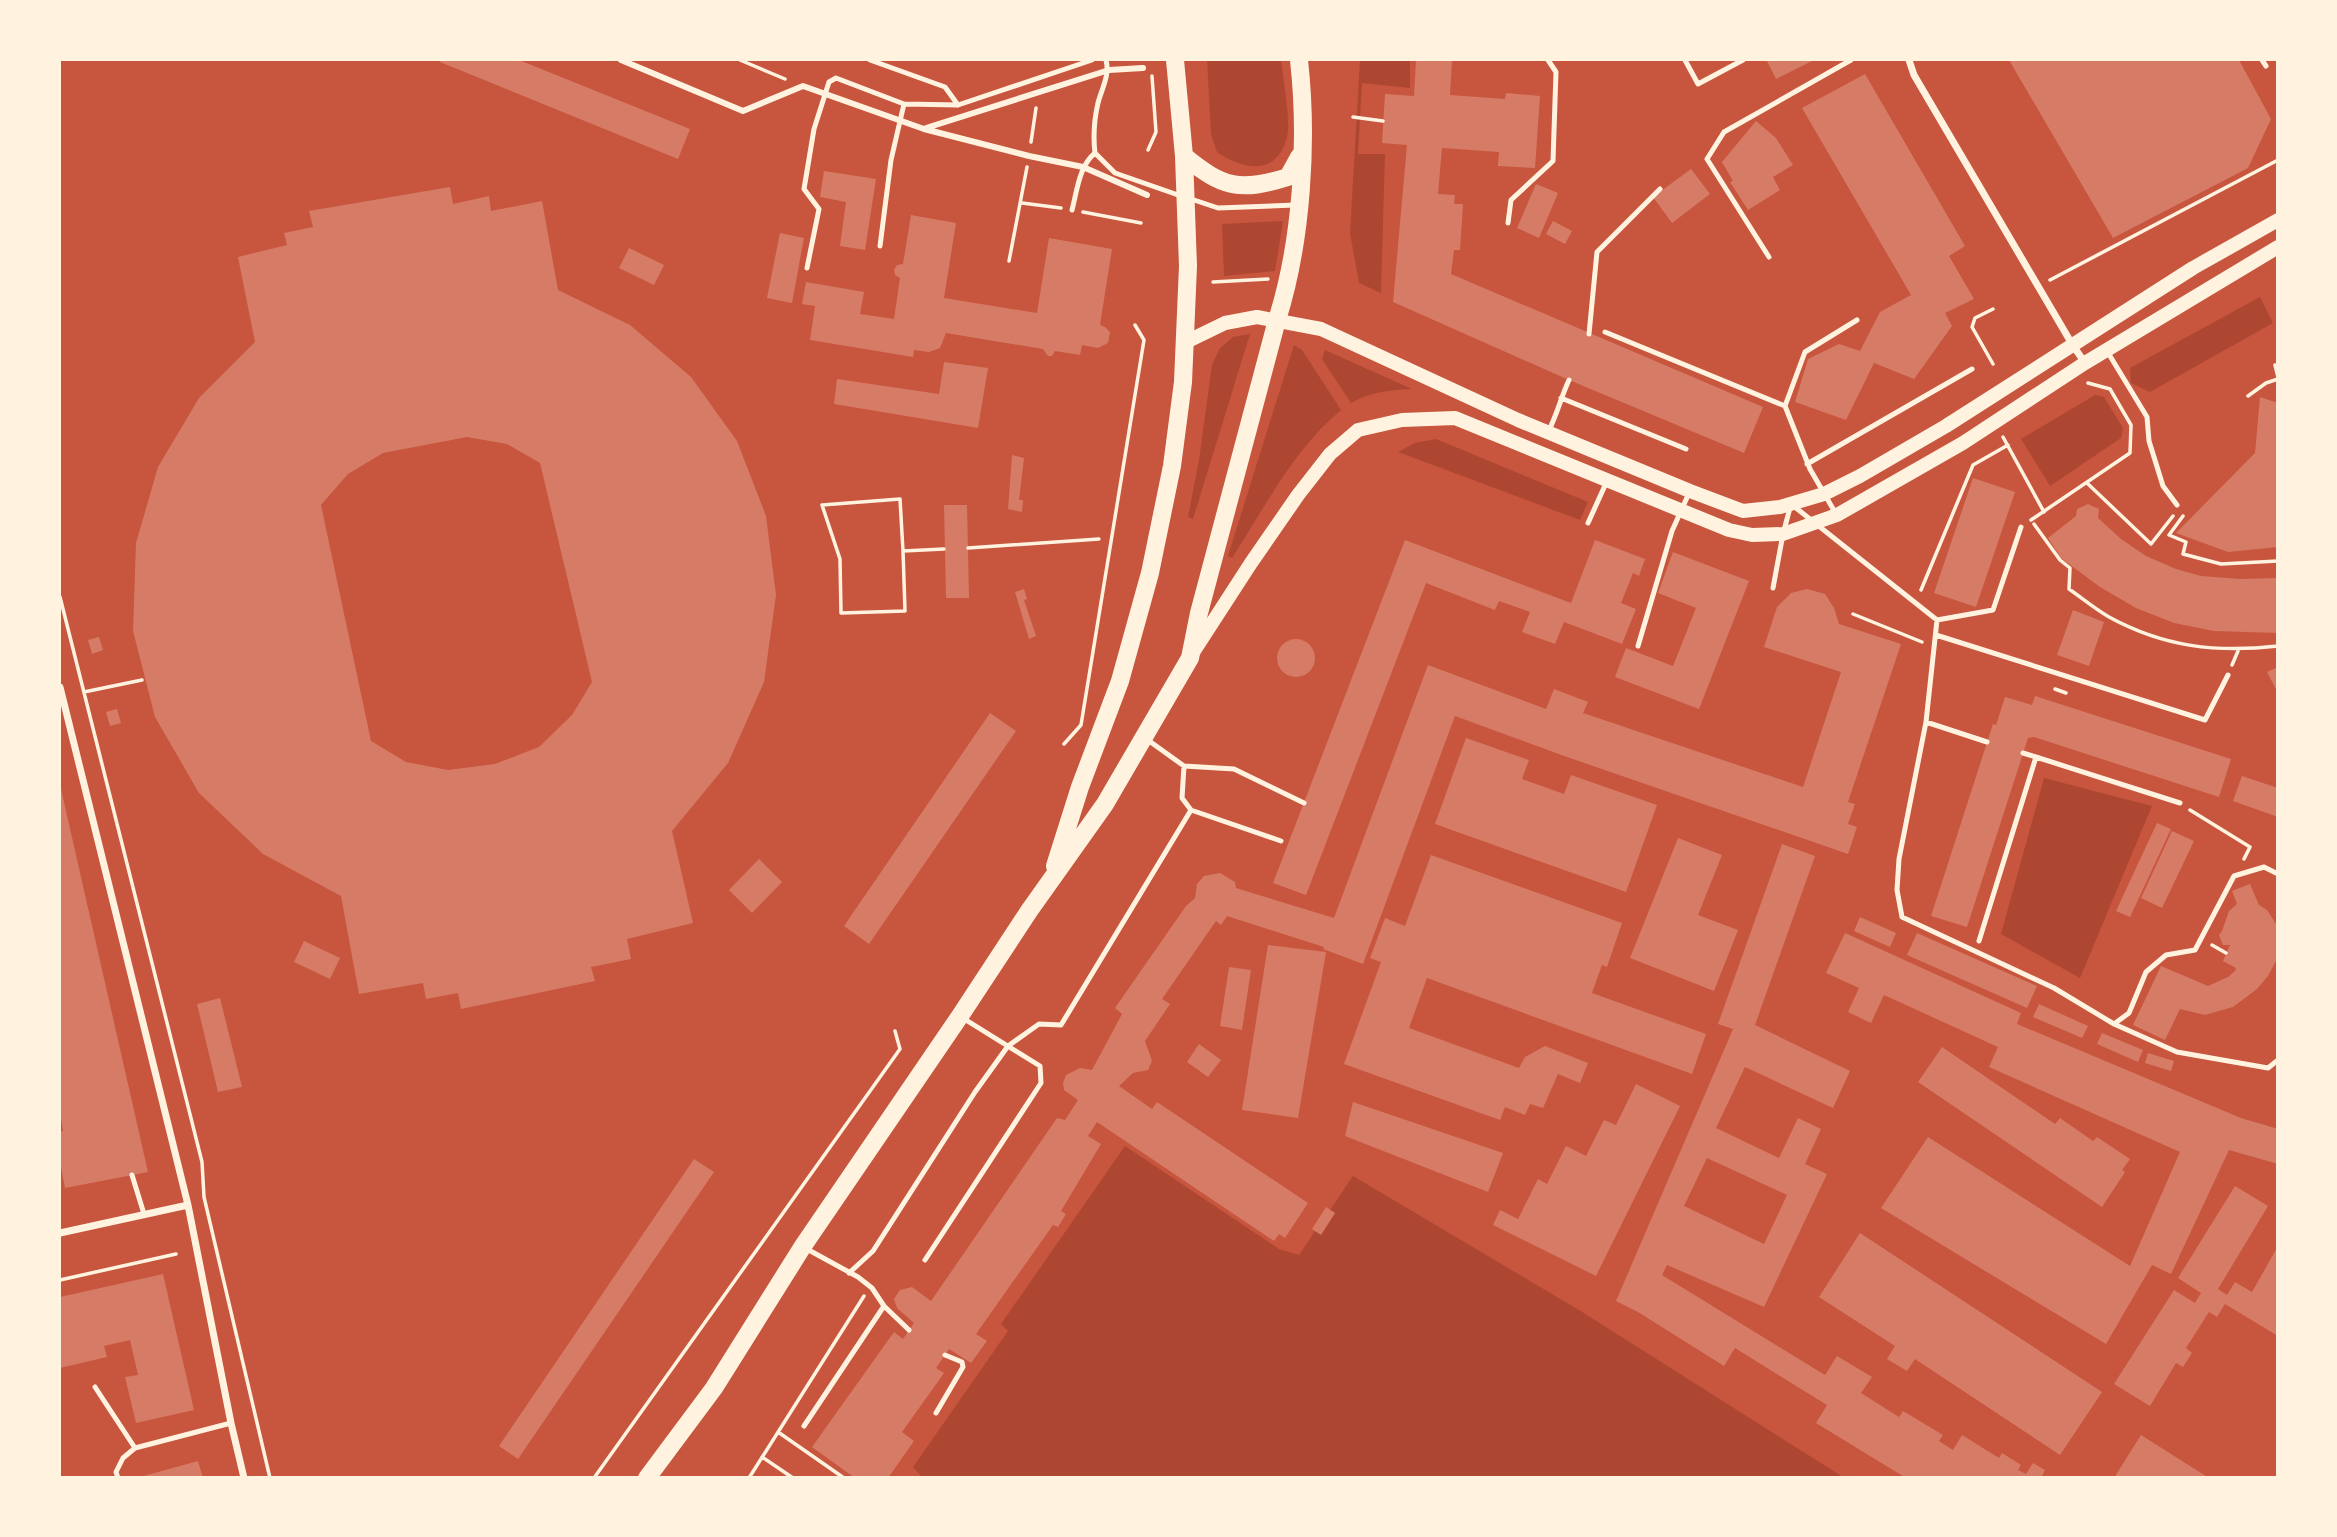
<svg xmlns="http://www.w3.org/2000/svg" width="2337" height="1537" font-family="Roboto,sans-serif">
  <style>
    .green { fill: #ae4732 }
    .building { fill: #d67c66; fill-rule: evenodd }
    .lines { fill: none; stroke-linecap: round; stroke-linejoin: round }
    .path { stroke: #fff3e0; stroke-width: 3.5 }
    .service { stroke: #fff3e0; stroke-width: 5 }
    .pedestrian { stroke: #fff3e0; stroke-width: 6 }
    .minor { stroke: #fff3e0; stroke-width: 7 }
    .secondary { stroke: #fff3e0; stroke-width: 14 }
    .primary { stroke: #fff3e0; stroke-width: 18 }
  </style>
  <rect width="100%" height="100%" fill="#c8553d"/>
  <path class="green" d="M1207,60H1281C1283,78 1291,121 1287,137C1277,177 1243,170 1217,152L1211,134Z
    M1360,60H1410V88L1362,83L1358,154H1385L1381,293L1359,283L1350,233Z
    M1283,221L1275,271L1224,276L1222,224Z
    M2260,297L2273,323L2150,392L2131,383L2130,368Z
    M1250,334L1193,519L1188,517L1199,460L1212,365L1220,348L1233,337Z
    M1294,345L1302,350L1341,410C1294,449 1265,507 1232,558L1228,556Z
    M1325,350L1412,389C1389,390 1371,392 1351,403L1322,359Z
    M2095,395L2104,397L2123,428L2121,438L2050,486L2021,439Z
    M1436,439L1588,502L1580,520L1398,452L1415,443Z
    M2044,778L2152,806L2080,978L2001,934Z
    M1125,1146L1279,1249L1299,1255L1315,1231L1321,1234L1335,1213L1330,1210L1353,1176L1579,1310L1843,1477L923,1478L913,1467L1008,1331L1001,1324Z"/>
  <path class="building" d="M441,60H519L690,129L678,159L440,62Z
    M1416,60H1452L1450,95L1505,99L1506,93L1540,96L1535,168L1498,166L1499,152L1442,148L1438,194L1455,195L1454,204H1463L1460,250H1454L1451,274L1763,407L1744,453L1569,380L1393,302L1407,145L1382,143L1385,94L1414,96Z
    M1770,60H1814L1776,79L1767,61Z
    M2009,60H2239L2271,119L2248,168L2113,238Z
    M1865,74L1965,246L1949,256L1974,299L1945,313L1952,326L1914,379L1874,363L1846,420L1795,402L1808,359L1839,344L1860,351L1880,312L1911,295L1802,108Z
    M1756,121L1776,138L1793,165L1773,177L1780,190L1748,210L1730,182L1733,181L1722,162Z
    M1691,169L1710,194L1672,223L1653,197Z
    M824,171L876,179L865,250L840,246L846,202L820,197Z
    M1536,184L1558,193L1539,238L1517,228Z
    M450,187L453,204L489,196L491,211L542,201L558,290L630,325L691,377L737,441L766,516L776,595L764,682L728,763L672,831L693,923L627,939L631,959L591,967L595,981L461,1009L458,993L426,999L423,983L359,994L341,896L263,854L199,793L155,717L133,631L136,543L158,467L199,398L255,342L238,257L287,245L284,233L313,227L309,211ZM467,437L507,444L540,463L592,682L572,715L539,747L495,764L448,770L406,762L371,741L321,505L348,474L383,453Z
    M911,215L956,223L944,298L1037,313L1049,238L1112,249L1100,325L1105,327L1110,332L1108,343L1098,348L1082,345L1080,355L1055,351L1052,356H1048L1043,349L946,333L940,348L929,352L914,350L913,357L810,340L815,306L802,304L806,282L864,292L860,314L894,319L900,278L895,275L894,270L897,265L903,264Z
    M1553,221L1572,231L1565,244L1546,234Z
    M780,233L804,238L792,303L767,298Z
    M629,248L664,265L654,285L619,268Z
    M944,362L988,368L978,428L834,404L837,379L939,394Z
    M2260,397L2278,403V547L2228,552L2176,533L2255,453Z
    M1012,455L1024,458L1019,500H1023L1022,512L1008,509Z
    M1973,478L2015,492L1976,607L1934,593Z
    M2088,504L2099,509L2098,518L2121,539L2146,556L2176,569L2201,576L2240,579L2278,578V633L2214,631L2174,623L2136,608L2100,587L2061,558L2048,538L2076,516L2077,509Z
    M944,505H967L969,598H946Z
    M1405,540L1571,603L1595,540L1645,559L1639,576L1633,573L1621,603L1636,609L1622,644L1564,622L1555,644L1522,632L1530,612L1499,601L1495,610L1426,583L1306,895L1273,883Z
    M1673,552L1749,581L1699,709L1615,677L1626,648L1673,666L1696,608L1658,593Z
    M1024,589L1027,599L1024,600L1036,636L1029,639L1015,592Z
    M1807,589L1825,594L1834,608L1839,624L1901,644L1848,802L1855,804L1848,824L1857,827L1848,854L1567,757L1455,716L1363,964L1323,949L1324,947L1227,916L1221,925L1216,921L1162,999L1170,1004L1145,1041L1152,1061L1148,1070L1133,1073L1119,1086L1152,1109L1157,1102L1308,1203L1285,1238L1279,1234L1274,1241L1097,1122L1088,1136L1101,1144L1061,1211L1066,1214L1058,1227L1053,1225L976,1334L987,1341L971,1363L949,1349L936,1368L944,1373L902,1432L914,1441L888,1478H855L812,1447L894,1332L903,1339L914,1323L897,1308L894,1299L900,1290L912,1287L931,1301L1057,1118L1065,1120L1078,1100L1064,1090L1063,1083L1066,1075L1080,1068L1092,1070L1122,1014L1115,1008L1186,906L1195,898L1197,884L1204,876L1220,873L1235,882L1236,888L1334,918L1428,665L1546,709L1554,689L1588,702L1583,713L1803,787L1841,672L1764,647L1777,607L1791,593Z
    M2073,610L2104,622L2089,666L2057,655Z
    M99,637L103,650L92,654L88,640Z
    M1277 658a19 19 0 1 1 38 0a19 19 0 1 1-38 0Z
    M2278,667V693L2267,672Z
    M2035,696L2231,759L2219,797L2034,737L2028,738L1967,927L1931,916L1993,724L1996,725L2005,697L2032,705Z
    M117,709L121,723L110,726L106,712Z
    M990,713L1016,731L869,944L844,926Z
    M1466,738L1529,760L1522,779L1564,794L1571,775L1657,805L1626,892L1435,824Z
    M2242,776L2278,788V817L2233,801Z
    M61,789L148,1172L65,1188L60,1162V1132L63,1131L60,1111Z
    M2157,823L2171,829L2130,917L2116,911Z
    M2172,831L2194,841L2162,908L2141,898Z
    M1678,838L1722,855L1698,915L1738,930L1714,991L1630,958Z
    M1782,844L1815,856L1755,1025L1850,1071L1833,1108L1745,1067L1716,1128L1779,1158L1798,1118L1821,1129L1805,1164L1827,1174L1764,1307L1667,1265L1662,1275L1825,1375L1837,1356L1872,1377L1861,1393L1899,1417L1903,1411L1943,1435L1939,1441L1953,1450L1962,1435L1999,1458L2002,1453L2021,1465L2018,1470L2026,1474L2033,1463L2045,1470L2041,1478H1906L1816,1423L1827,1405L1735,1348L1724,1366L1638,1312L1616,1301L1733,1029L1718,1024ZM1707,1158L1787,1195L1764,1244L1684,1206Z
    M1431,855L1622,923L1607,967L1602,965L1592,993L1706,1034L1692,1074L1427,978L1409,1028L1519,1068L1525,1057L1545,1046L1588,1063L1580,1083L1558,1074L1543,1108L1530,1104L1525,1115L1505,1107L1500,1120L1344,1064L1381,962L1370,958L1385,918L1405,926Z
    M759,859L782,882L752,913L729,890Z
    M2250,884L2259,905L2267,910L2278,927V957L2268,976L2257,989L2233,1007L2205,1015L2180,1009L2165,1040L2133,1025L2161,966L2208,986L2228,977L2235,971L2236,968L2223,961L2230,945H2223L2219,935L2222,931L2229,911L2237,904L2232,891Z
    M1860,917L1896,933L1890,947L1854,931Z
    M1845,933L2021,1013L2017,1024L2241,1118L2278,1129V1164L2229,1150L2171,1274L2152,1265L2106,1344L1881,1208L1928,1137L2130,1266L2180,1152L1989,1067L1998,1047L1884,995L1871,1023L1848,1012L1859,988L1826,973Z
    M1917,933L2037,986L2027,1008L1907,955Z
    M304,941L340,958L330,979L294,962Z
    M1268,945L1326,952L1298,1118L1242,1110Z
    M1229,967L1251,970L1242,1030L1220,1026Z
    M220,998L242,1087L218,1092L197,1004Z
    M2039,1004L2088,1026L2082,1038L2033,1017Z
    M2102,1033L2143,1050L2138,1062L2097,1044Z
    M1199,1044L1221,1060L1208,1077L1187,1062Z
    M1942,1047L2055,1124L2060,1118L2093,1141L2097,1137L2130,1159L2122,1170L2125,1172L2102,1207L1918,1082Z
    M2148,1053L2174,1061L2171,1071L2145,1063Z
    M1636,1084L1680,1106L1596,1276L1493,1225L1500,1210L1518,1219L1538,1179L1547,1184L1566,1146L1586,1156L1604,1120L1616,1125Z
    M1353,1102L1503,1153L1488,1192L1345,1136Z
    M694,1159L714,1172L518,1459L499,1446Z
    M2235,1186L2268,1206L2218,1289L2227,1295L2235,1282L2252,1292L2278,1246V1336L2225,1304L2217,1317L2209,1312L2186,1348L2192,1353L2183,1367L2176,1363L2150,1406L2114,1384L2174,1290L2195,1303L2201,1293L2178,1278Z
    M1326,1207L1335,1213L1321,1235L1312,1229Z
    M1860,1233L2102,1392L2060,1455L1915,1359L1907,1371L1887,1359L1895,1346L1819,1297Z
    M163,1274L194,1410L136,1423L125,1377L138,1375L130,1340L104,1346L107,1357L60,1368V1297Z
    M2141,1435L2209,1478H2114Z
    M198,1461L203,1478H141L140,1477Z"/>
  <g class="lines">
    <path class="path" d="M740,60L785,79
      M1353,117L1383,121
      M1031,142L1036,108
      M1148,150L1156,132L1152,76
      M1022,203L1061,208
      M1083,212L1141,223
      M1009,261L1027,167
      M2050,280L2278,160
      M1213,282L1268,279
      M1993,309L1975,318L1972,327L1993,364
      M2275,365L2278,377
      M2248,396L2266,383L2278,379
      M2003,437L2044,512
      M2087,483L2151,544L2173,516
      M2183,516L2169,535L2186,542L2183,554L2221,564L2278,561
      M2031,520L2130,453L2131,425L2110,389L2088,383
      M2034,524L2060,560L2070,568L2069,589C2082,598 2095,609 2109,617C2164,647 2216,653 2278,646
      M968,548L1099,539
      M903,551L905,611L841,613L840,559L822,505L900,499L903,551L944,549
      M1921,590L1973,465L2008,445
      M60,597L202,1162L204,1197L270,1478
      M1853,614L1922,642
      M2232,665L2238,651
      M2055,689L2066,693
      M84,692L142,680
      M1064,744L1081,725L1144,340L1135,325
      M2190,810L2250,847L2244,859
      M2212,945L2226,953
      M60,1280L176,1254
      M778,1432L844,1478
      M762,1457L793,1478
      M594,1478L900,1049L895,1031
      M749,1478L864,1296"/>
    <path class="service" d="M870,60L945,87L958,105
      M1685,60L1698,84L1743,60
      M2262,60L2266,66
      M1095,153L1115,173L1181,196
      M1191,199L1218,208L1295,205
      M1072,210C1077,191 1079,166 1095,153C1093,136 1094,120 1098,103C1102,88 1110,75 1106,60
      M1508,223L1511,200L1553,161L1556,72L1548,60
      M880,246L891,160L904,104
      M1769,257L1707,159L1724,132L1851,60
      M807,268L819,209L804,189L814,129L829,82L836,78L904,104L958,105L1092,60
      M1605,332L1785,406
      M1589,334L1597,252L1660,189
      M2107,351L2147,417L2149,441L2163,486L2177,505
      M1561,398L1686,449
      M1548,432C1557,415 1561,397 1569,380
      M1807,464L1972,369
      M1836,514L1810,469L1785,406L1805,352L1857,320
      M1588,523L1607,481
      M1773,588L1783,534L1791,504L1937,620L1926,722L1899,859L1897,890L1902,917L2054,988L2114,1024L2177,1052L2268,1068L2278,1060
      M1937,620L1993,610L2021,527
      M1936,635L2205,720L2228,675
      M1638,646L1672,531L1689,493
      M1926,722L1987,742
      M1145,738L1184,766L1234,769L1304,803
      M2036,757L2180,803
      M1191,810L1281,841
      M1979,941L2036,757L2023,753
      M2114,1024L2129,1013L2146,972L2166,955L2195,950L2234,876L2264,867L2278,874
      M132,1175L144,1214
      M925,1260L1041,1083L1040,1066L961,1017
      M849,1273L873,1251L975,1092L1008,1046L1039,1024L1061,1025L1191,810L1182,798L1184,766
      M884,1306L909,1330
      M95,1387L135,1448L123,1458L116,1472L118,1478
      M936,1413L963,1367L962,1362L945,1355
      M804,1426L884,1306L872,1288L858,1277L805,1248
      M135,1448L231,1423"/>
    <path class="pedestrian" d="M621,60L743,111L803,86L924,129L1029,156L1083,167L1147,195
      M926,128L1109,70L1143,68"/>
    <path class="minor" d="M1909,60L1914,75L2072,344L2085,363
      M60,687L188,1205L231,1423L244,1478
      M60,1233L188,1205"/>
    <path class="secondary" d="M1186,342L1225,323L1257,317L1321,329L1518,420L1690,491L1743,511L1780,507L1824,494L1860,476L1946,426L2193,268L2278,220
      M1192,654L1251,563L1298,495L1330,454L1358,430L1402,420L1455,418L1729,530L1752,535L1783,534L1837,515L1963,443L2085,363L2278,247"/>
    <path class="primary" d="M1184,156C1223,188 1240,192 1288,177L1299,157
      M1055,866L1080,787L1120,681L1150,573L1172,466L1183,382L1188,266L1184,156L1175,60
      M647,1478L714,1388L803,1246L960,1016L1029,911L1105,804L1190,658L1199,613L1277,320C1302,241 1308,141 1299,60"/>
  </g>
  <rect width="2337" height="1537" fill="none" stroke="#fff3e0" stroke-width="122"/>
</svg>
